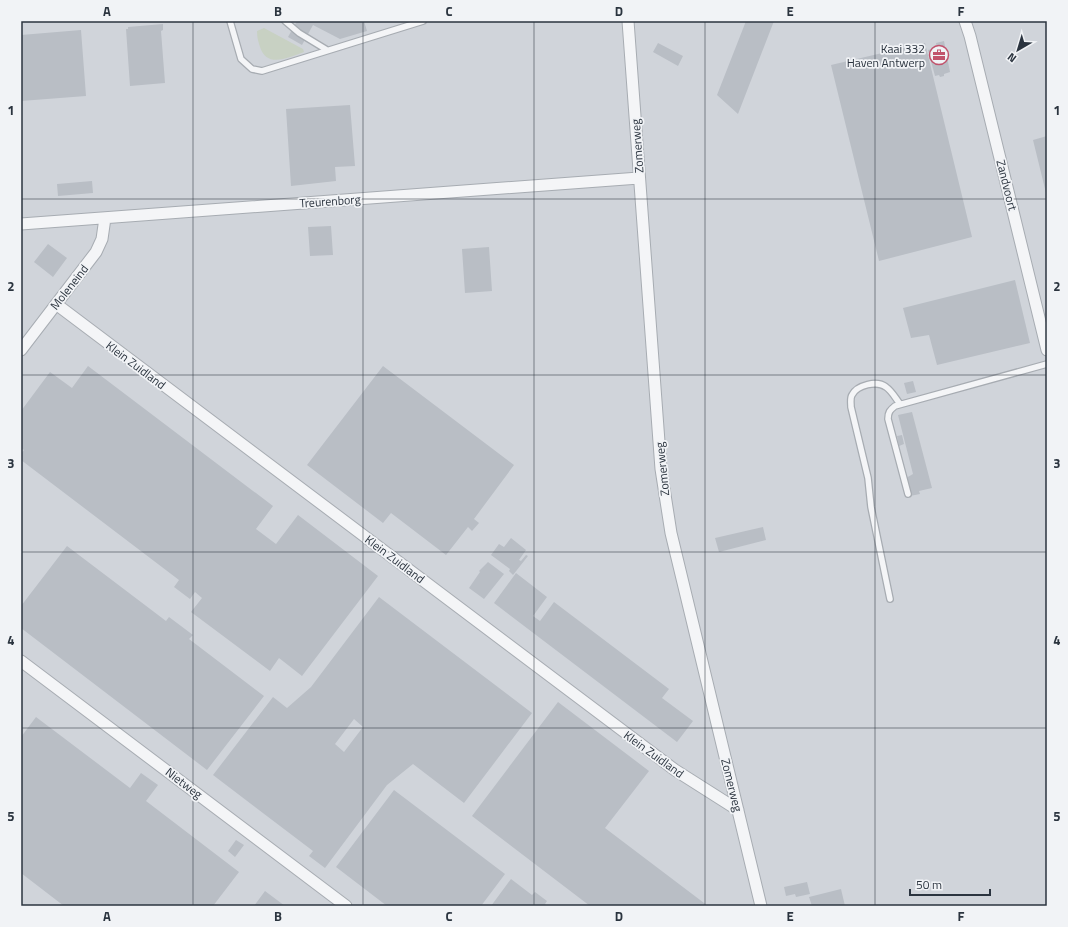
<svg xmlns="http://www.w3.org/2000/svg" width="1068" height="927" font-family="'Titillium Web',sans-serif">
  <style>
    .built { fill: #d0d4da }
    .green { fill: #c8d1c3 }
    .building { fill: #b9bec5; fill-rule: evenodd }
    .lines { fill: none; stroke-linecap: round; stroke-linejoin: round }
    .service-casing { stroke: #a7acb2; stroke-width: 8 }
    .minor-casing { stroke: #a7acb2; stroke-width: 13 }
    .service { stroke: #f4f5f7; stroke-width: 5.5 }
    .minor { stroke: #f4f5f7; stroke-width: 11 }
    .grid { fill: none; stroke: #2b343f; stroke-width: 1; stroke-opacity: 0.55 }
    .labels { text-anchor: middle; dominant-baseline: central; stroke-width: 3.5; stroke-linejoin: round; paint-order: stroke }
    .poi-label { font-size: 12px; fill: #2b343f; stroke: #f1f3f6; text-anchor: end }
    .street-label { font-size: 12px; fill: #2b343f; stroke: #f1f3f6 }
    .neatline { fill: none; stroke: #2b343f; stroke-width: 1.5 }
    .grid-label { font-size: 13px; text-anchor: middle; font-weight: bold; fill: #2b343f }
  </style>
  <rect width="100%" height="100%" fill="#e1e5e8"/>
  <path class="built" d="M21,21H1047V906H21Z"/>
  <path class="green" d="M264,28L303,49L304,52C289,57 267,69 260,47C258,41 257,37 257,31Z"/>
  <path class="building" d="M297,21H364L367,31L340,39L313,25L302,45L288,37Z
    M746,21H774L738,114L717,95Z
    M163,24V30L161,31L165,83L130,86L126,29H128V27Z
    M81,30L86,96L21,101V35Z
    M944,41L950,72L944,74V76L940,77L939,75L935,76L928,50L937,48L936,43Z
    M658,43L683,56L678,66L653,52Z
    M925,43L972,237L879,261L831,65Z
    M350,105L355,166L335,167L336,181L291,186L286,109Z
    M1047,136V193H1046L1033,140Z
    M92,181L93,193L58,196L57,184Z
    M331,226L333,255L310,256L308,227Z
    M48,244L67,258L53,277L34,262Z
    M489,247L492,291L465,293L462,249Z
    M1015,280L1030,343L937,365L929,335L911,338L903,308Z
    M88,366L273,506L256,529L276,544L298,515L378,576L302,676L279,658L270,671L191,612L202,598L195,592L190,599L174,587L179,580L21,460V454L24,450L21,448V411L50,372L72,388Z
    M383,366L514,465L474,519L479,523L472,531L468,527L446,555L391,513L383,523L307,465Z
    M913,381L916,392L907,394L904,383Z
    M912,412L932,488L919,491L920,494L910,496L906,478L913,474L898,415Z
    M902,435L904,444L899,446L897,436Z
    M763,527L766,540L719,552L715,538Z
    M511,538L526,550L519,560L521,561L526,555L528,556L513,575L509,571L510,569L491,555L499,544L504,547Z
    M67,546L166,621L169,617L193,635L189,639L264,696L207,770L21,628V606Z
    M488,562L504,574L484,599L469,588L480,572L479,571Z
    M516,573L547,597L533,616L540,621L554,602L669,689L662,698L693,721L677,742L494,603Z
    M379,597L532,713L464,803L413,764L387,785L325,868L309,856L313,851L213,775L273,697L287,708L311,687ZM354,719L363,727L344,752L335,744Z
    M558,702L649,771L605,828L708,906H590L472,816Z
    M36,717L130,788L141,773L158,785L146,801L239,872L213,906H64L21,873V737Z
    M394,790L505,874L481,906H387L336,867Z
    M236,840L244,845L235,857L228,851Z
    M511,879L532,895L535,892L547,901L545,904L547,906H491Z
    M807,882L810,894L796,897L795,894L786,896L784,887Z
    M841,889L845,906H812L809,897Z
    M265,891L285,906H254Z"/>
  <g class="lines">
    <defs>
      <path id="service" d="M230,21L241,59L252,69L262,71L423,21
        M285,21L299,33L327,50
        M908,494L888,419C888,412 890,410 895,406L1047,364
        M890,599L871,507L868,478L851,407C851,403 850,398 852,395C857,385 877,380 886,387C892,391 896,399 900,404"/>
      <path id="minor" d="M628,21L661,469L671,533L761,906
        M965,21L970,36L1047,350
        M21,224L639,178
        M56,304L675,770L738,810
        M21,350L96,252L102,239L105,218
        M21,661L346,906"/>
    </defs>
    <use href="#service" class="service-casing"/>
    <use href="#minor" class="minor-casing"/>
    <use href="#service" class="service"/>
    <use href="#minor" class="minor"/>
  </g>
  <path class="grid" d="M193,21V906M363,21V906M534,21V906M705,21V906M875,21V906M21,199H1047M21,375H1047M21,552H1047M21,728H1047"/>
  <defs>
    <symbol id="office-ring" viewBox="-11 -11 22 22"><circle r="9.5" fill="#f1f3f6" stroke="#c1536c" stroke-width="1.5"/><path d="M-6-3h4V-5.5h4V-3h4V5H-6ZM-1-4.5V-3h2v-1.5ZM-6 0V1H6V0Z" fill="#c1536c"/></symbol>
  </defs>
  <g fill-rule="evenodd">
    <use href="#office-ring" x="928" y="44" width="22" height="22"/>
  </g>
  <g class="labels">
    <g class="poi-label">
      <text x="925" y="48">Kaai 332<tspan x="925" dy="14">Haven Antwerp</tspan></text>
    </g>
    <g class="street-label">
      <text transform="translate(637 146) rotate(-94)">Zomerweg</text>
      <text transform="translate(1007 185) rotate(76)">Zandvoort</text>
      <text transform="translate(330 201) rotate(-4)">Treurenborg</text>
      <text transform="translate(69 287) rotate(-52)">Moleneind</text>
      <text transform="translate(136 365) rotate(37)">Klein Zuidland</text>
      <text transform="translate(662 469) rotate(-96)">Zomerweg</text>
      <text transform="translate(395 559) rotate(37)">Klein Zuidland</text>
      <text transform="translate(654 754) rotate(36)">Klein Zuidland</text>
      <text transform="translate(184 783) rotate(37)">Nietweg</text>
      <text transform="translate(732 785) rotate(76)">Zomerweg</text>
    </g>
  </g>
  <rect width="1068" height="927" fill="none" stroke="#f1f3f6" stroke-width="44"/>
  <g transform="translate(1018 50) rotate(218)" stroke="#f1f3f6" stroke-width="3" paint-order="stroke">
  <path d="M0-3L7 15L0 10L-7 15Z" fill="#2b343f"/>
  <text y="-6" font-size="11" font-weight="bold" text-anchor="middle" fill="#2b343f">N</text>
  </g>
  <path d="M910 889v6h80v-6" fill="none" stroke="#2b343f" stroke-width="2"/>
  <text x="916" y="889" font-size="12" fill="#2b343f" stroke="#f1f3f6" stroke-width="3" paint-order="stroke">50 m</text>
  <rect x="22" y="22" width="1024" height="883" class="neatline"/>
  <g class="grid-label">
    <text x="107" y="16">A</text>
    <text x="278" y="16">B</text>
    <text x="449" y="16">C</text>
    <text x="619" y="16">D</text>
    <text x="790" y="16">E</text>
    <text x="961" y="16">F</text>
    <text x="11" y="115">1</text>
    <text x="1057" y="115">1</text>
    <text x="11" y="291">2</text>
    <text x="1057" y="291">2</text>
    <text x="11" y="468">3</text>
    <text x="1057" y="468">3</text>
    <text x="11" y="645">4</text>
    <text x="1057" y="645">4</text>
    <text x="11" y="821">5</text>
    <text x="1057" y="821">5</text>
    <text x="107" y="921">A</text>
    <text x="278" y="921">B</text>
    <text x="449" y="921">C</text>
    <text x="619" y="921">D</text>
    <text x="790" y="921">E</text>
    <text x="961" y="921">F</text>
  </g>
</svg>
